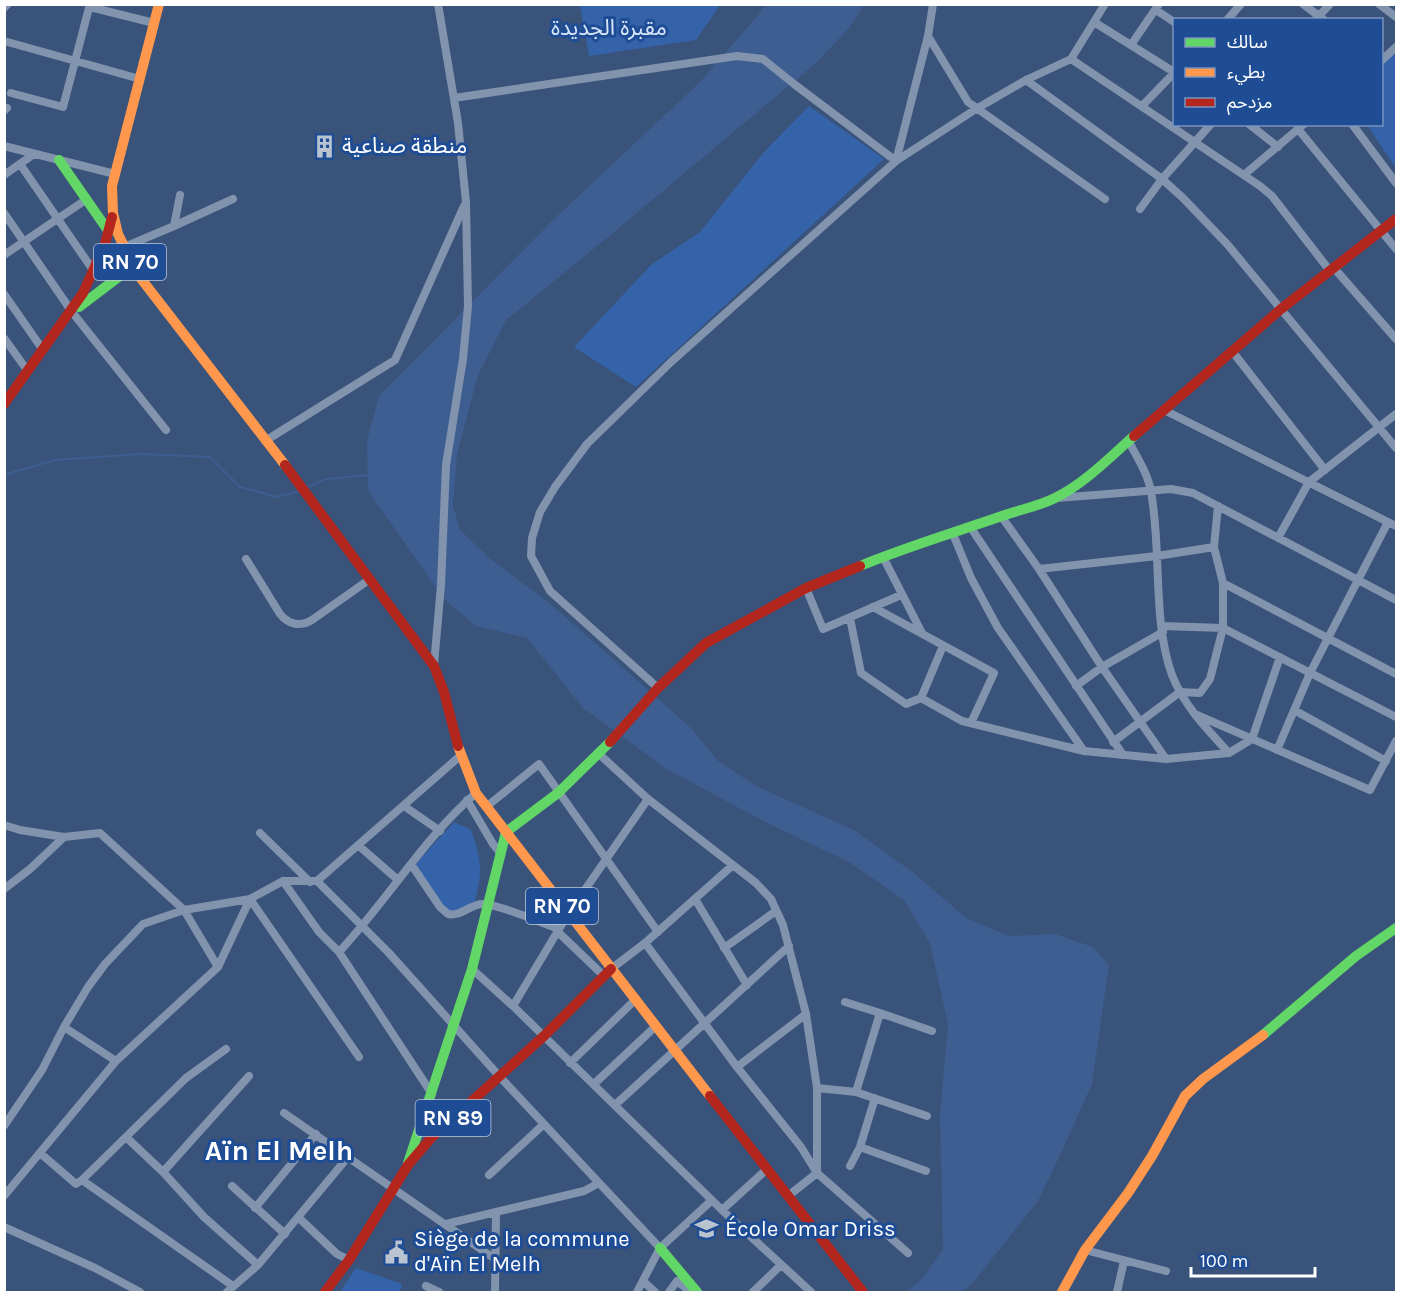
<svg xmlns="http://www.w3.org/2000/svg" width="1401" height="1297" font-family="Karla,'Noto Sans Arabic',sans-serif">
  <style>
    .green { fill: #3563aa }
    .water { fill: #3e5d90 }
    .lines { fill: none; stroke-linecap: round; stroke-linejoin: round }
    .stream { stroke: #3e5d90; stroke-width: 2 }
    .street { stroke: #8294ad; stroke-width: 8 }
    .fast { stroke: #63d668; stroke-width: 10 }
    .slow { stroke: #ff974d; stroke-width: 10 }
    .jam { stroke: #b3261e; stroke-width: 10 }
    .labels { text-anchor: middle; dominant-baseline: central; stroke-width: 6; stroke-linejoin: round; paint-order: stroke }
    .shield { fill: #1f4d95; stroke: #bccadf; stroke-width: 1.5 }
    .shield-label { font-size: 21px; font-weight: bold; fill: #fff }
    .park-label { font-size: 22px; fill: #d8e6fa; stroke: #1f4d95 }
    .poi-label { font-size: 22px; fill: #fff; stroke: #1f4d95; text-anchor: start }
    .district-label { font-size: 28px; font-weight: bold; fill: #fff; stroke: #1f4d95 }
  </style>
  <rect width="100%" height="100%" fill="#3a537a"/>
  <path class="green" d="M580,5V4L720,5L696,40L589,56Z
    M1396,53V168L1367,125L1382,124V64Z
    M809,106L884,159L636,387L574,347L651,265L700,232L764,152Z
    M454,822L471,830C481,858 483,871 475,901L455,912L447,911L418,871L416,865L420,859Z
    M356,1268L402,1284L400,1292H340Z"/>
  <path class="water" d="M765,5H864L849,28L816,63L601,243L506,320L478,375L457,454L453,505L460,530L493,561L553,606L690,727L718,761L758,787L854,830L914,873L966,918L1009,936L1055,934L1093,947L1109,965L1092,1084L1061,1153L1038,1201L973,1283L961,1292H906L921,1280L943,1249L940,1114L948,1025L930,943L904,900L849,862L767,823L665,768L583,708L527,638L476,626L444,599L368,491L367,440L379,396L554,219L700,82L760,13Z"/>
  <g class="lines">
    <path class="stream" d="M4,475L55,460L140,454L210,457L240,487L277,497L300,491
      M308,487L326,479L368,475"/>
    <path class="street" d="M1303,4L1324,20
      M1379,4L1396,17
      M90,7L154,23
      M4,8L8,4
      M1156,10L1174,22
      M1227,20L1241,4
      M1315,20L1330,4
      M1094,22L1174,72
      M928,36L968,102L1105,199
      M4,41L140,79
      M1131,45L1159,4
      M1071,59L1260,186L1272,196L1330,271
      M1382,60L1396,47
      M1026,80L1162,179L1183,198L1227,244L1396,448
      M11,93L63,107L90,4
      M454,98L737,56L763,59L794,84L896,161L928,36L933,4
      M1142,106L1174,73
      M4,111L7,108
      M1249,124L1278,147
      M1352,124L1396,183
      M1298,129L1396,249
      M4,146L115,174
      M20,164L95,273
      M1245,174L1304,124
      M4,175L34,154
      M1140,209L1162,179L1211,124
      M4,213L72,312L166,430
      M174,226L233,199
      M122,248L174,226L180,195
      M4,255L87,199
      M1334,268L1396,339
      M4,294L43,350
      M4,338L27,370
      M1232,351L1325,470
      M1164,410L1396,526
      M265,441L395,360L464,206
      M1129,442C1137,457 1148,474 1151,492C1162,550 1152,620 1172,675C1184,706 1207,729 1229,753
      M1057,498L1171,489L1193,493L1396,600
      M1001,516L1039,569L1102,667L1166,759
      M971,528L1123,755
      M953,534L971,578L998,628L1084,751
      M1278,538L1309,482L1396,414
      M883,557L922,633
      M246,559L280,614C289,625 300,627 312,620L370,579
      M1039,569L1157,556L1214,547
      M1223,583L1396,674
      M806,588L823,629L901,595
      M873,607L994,673L971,723
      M850,618L861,673L906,704L921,698L962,721L1084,751L1166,759L1229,753L1252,739L1280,657
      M1162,626L1223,628L1396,717
      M434,665L441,585L446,465L463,359L468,306L466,202L458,123L438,4
      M1076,686L1102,667L1163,632
      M658,688L550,591L531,556L532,538L540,512L555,487L587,444L671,362L896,161L976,109L1026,80L1071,59L1105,4
      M921,698L943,646
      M1294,710L1386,761
      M1197,715L1370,790L1396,741
      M1113,742L1180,692L1200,693L1210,679L1223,628V583L1214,547L1218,506
      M1277,750L1310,673L1388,522
      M599,754L648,799L756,883L771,899L783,925L806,1014L817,1088V1173L788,1196
      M460,756L317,881L389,953L500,1077L660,1248
      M467,800L493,844L501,854
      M404,806L440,831
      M486,807L539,764L658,932
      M4,825L20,830L64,837L100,833L184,910L218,967
      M260,833L310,882
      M358,845L398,880
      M411,864L440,907L448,914C461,917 470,904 483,904C498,904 542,923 559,929
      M283,881L319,932L339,952L432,1094
      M4,889L30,869L64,837
      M250,899L359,1057
      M695,899L747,985
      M558,932L604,976
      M645,943L737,1067L801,1147L817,1173L908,1253
      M724,948L776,911
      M339,952C387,901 423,839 476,793
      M472,969L513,1006L722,1210L811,1292
      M611,969L645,943L733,865
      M845,1002L880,1013L856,1092
      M513,1006L568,914L648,799
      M880,1013L932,1031
      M64,1027L116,1061
      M226,1049L186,1078L82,1180L233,1286
      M570,1063L635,1000
      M737,1067L806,1014
      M594,1084L656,1026
      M817,1088L856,1092L927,1116
      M615,1105L789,946
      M284,1113L495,1259
      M4,1126L42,1070L64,1027L88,987L105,964L143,924L184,910L250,899L283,881H317
      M127,1138L163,1172L204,1217L258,1265
      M860,1147L926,1171
      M40,1153L76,1184L82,1180
      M850,1166L860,1147L875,1098
      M163,1172L249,1076
      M489,1175L544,1124
      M232,1186L285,1234
      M4,1196L116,1061L218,967L250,899
      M255,1208L316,1134
      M722,1210L766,1170
      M299,1218L337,1254L349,1260
      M446,1224L584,1191L599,1183
      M4,1227L95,1268L140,1292
      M1085,1250L1166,1271
      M643,1281L655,1292
      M426,1286L439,1292
      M227,1292L258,1265L348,1157
      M495,1292L496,1212
      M637,1292L660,1248L712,1200
      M669,1292L677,1281L691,1292
      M753,1292L781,1265
      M1117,1292L1124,1261"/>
    <path class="fast" d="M59,160L109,232
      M79,307L133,266
      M860,566C906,547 953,533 999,517C1018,510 1037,507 1055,498C1085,483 1109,458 1134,436
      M1263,1035L1356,956L1396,928
      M408,1163L472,969L506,832L558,793L610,742
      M660,1248L697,1292"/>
    <path class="slow" d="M159,4L112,186L113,213L118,234L139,276L285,465
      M458,746L476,793L710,1096
      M1062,1292L1085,1250L1128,1193L1152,1156L1185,1096L1203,1079L1263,1035"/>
    <path class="jam" d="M4,404L83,293L105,244L112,217
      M1134,436L1281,309L1396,219
      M285,465L434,666L444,692L458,746
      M610,742L658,688L706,643L806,588L860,566
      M710,1096L863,1292
      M325,1292L349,1260L408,1165L431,1138L544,1036L611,969"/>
  </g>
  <defs>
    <symbol id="building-bare" viewBox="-9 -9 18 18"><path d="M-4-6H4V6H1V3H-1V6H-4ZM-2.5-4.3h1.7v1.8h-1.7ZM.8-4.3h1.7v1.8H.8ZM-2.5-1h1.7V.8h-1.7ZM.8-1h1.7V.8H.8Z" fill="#bac3d0" stroke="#1f4d95" stroke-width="2.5" paint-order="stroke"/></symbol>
    <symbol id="school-bare" viewBox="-9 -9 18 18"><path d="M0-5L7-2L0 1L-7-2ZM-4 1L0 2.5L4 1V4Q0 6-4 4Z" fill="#bac3d0" stroke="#1f4d95" stroke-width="2.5" paint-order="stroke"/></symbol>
    <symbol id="civic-bare" viewBox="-9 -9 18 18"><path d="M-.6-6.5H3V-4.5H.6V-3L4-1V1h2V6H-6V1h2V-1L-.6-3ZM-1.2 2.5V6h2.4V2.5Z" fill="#bac3d0" stroke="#1f4d95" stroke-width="2.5" paint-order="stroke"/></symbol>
  </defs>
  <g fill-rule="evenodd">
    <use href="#building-bare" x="308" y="130" width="33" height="33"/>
    <use href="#school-bare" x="690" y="1212" width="33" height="33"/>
    <use href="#civic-bare" x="380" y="1236" width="33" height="33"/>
  </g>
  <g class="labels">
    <g class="shield">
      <rect x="94" y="244" width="72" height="36" rx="4.5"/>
      <rect x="526" y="888" width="72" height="36" rx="4.5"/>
      <rect x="415.5" y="1100" width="75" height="36" rx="4.5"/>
    </g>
    <g class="shield-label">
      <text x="130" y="262">RN 70</text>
      <text x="562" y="906">RN 70</text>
      <text x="453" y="1118">RN 89</text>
    </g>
    <g class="park-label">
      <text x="609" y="28">مقبرة الجديدة</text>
    </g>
    <g class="poi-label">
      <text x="342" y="146">منطقة صناعية</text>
      <text x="725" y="1229">École Omar Driss</text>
      <text x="414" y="1239">Siège de la commune<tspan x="414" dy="25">d'Aïn El Melh</tspan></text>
    </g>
    <g class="district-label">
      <text x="279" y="1150">Aïn El Melh</text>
    </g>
  </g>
  <rect width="1401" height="1297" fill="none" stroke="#ffffff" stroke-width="12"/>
  <rect x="1173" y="18" width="210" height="108" fill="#1f4d95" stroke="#7994bf" stroke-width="1.5"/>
  <rect x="1185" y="38" width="30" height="9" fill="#63d668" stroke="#7994bf" stroke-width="1.5"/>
  <text x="1227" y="48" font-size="18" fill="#ffffff">سالك</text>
  <rect x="1185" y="68" width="30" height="9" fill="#ff974d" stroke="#7994bf" stroke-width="1.5"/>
  <text x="1227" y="78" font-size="18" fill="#ffffff">بطيء</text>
  <rect x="1185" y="98" width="30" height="9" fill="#b3261e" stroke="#7994bf" stroke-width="1.5"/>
  <text x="1227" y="108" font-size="18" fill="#ffffff">مزدحم</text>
  <path d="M1191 1267v9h124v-9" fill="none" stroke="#ffffff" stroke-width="3"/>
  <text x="1200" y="1267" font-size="18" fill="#ffffff" stroke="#1f4d95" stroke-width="4.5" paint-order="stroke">100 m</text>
</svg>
